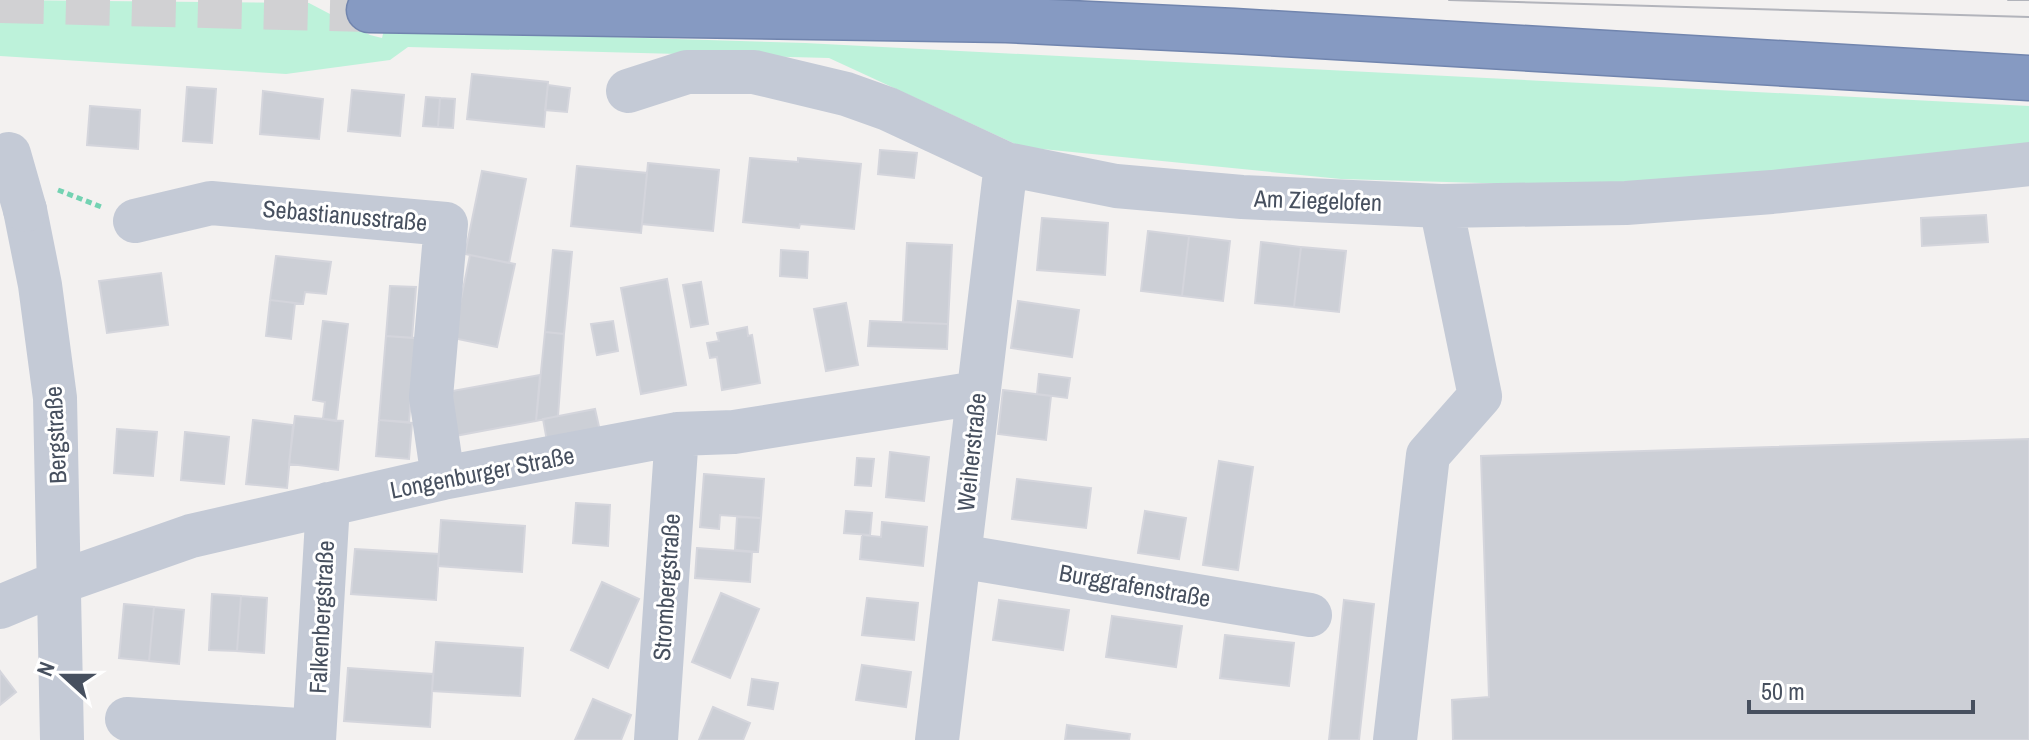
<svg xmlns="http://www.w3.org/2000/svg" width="2029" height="740" font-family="'Archivo Narrow',sans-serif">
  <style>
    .green { fill: #bdf2da }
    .building { fill: #cccfd6; stroke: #d4d5dc; stroke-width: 2 }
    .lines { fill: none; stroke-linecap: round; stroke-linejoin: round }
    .highway-tunnel { stroke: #d1d1d3; stroke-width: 44; stroke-dasharray: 44 22; stroke-linecap: butt }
    .highway-casing { stroke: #7185ae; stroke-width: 47 }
    .path { stroke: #73d2b2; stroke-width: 5; stroke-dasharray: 6 4; stroke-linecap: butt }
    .minor { stroke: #c4cad6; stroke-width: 44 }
    .highway { stroke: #869ac2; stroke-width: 44 }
    .tram { stroke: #b2b4bb; stroke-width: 2 }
    .minor-bridge { stroke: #c4cad6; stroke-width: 44 }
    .labels { text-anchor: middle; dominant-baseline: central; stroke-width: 6; stroke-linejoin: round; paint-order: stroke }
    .street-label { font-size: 24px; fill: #47505f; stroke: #fff }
  </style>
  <rect width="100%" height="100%" fill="#f3f1f0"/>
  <path class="green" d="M0,0L309,3L370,35L382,38L384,30L805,43L2029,106V149L1655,188L1341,179L1022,147L829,58L408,47L390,60L286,74L0,56Z"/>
  <path class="building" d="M472,74L548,82L544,127L467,119Z
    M548,85L570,88L567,112L545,110Z
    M187,87L216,89L212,143L183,141Z
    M352,90L404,95L400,136L348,131Z
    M263,91L323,99L319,139L260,134Z
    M426,97L440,98L438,127L423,126Z
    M440,98L455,99L453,128L438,127Z
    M90,106L140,110L138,149L87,145Z
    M880,150L917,153L914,178L878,174Z
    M750,158L798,162V158L861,164L854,229L800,224L799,228L743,222Z
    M648,163L719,170L713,231L642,224Z
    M577,166L647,173L641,233L571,226Z
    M482,171L526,179L509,263L465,254Z
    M1986,215L1988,242L1922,246L1921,218Z
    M1042,218L1108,223L1105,275L1037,270Z
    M1148,231L1189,236L1182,296L1141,291Z
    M1189,236L1230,241L1223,301L1182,296Z
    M1261,242L1301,247L1294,307L1255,303Z
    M907,243L952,245L948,324L903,322Z
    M1301,247L1346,251L1339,312L1294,307Z
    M553,250L572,252L564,334L545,332Z
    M781,250L808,252L807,278L780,276Z
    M470,255L515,264L497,347L453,338Z
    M276,256L331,262L326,294L305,292L303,304L270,300Z
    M161,273L168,325L107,333L99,281Z
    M667,279L686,385L641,394L621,288Z
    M701,282L708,324L691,327L683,285Z
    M390,286L416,287L412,338L386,336Z
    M270,300L295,303L291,339L266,336Z
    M1018,301L1079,310L1072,357L1011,348Z
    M846,303L858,365L826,371L814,309Z
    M323,321L348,324L336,421L323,419L325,402L313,400Z
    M613,321L618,351L597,355L591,324Z
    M870,321L948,324L947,349L868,346Z
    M747,327L748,336L752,335L760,383L722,390L717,357L710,358L707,343L719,341L717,333Z
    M545,332L564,334L558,416L536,421Z
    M386,336L416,338L409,422L379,420Z
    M1039,374L1070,378L1067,398L1037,394Z
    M540,375L536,421L455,436L447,392Z
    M1003,390L1051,396L1046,440L998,434Z
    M595,409L600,431L547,441L543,419Z
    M295,416L343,421L338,470L289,464Z
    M253,420L293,425L287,488L246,484Z
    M379,420L412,423L409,459L376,456Z
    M117,429L157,432L153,476L114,473Z
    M185,432L229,437L224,484L181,480Z
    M2029,439V740H1453L1452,700L1489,697L1481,456Z
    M890,452L929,457L924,501L886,497Z
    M857,458L874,459L871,486L855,485Z
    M1219,461L1253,467L1238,570L1203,565Z
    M704,474L764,479L761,518L720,515L719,529L700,527Z
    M1017,479L1091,488L1086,528L1012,519Z
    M576,503L610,505L608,546L573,543Z
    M846,511L872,513L870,535L844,533Z
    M1145,511L1186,518L1179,559L1138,553Z
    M737,517L761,518L758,552L735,550Z
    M441,520L525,526L522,572L438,566Z
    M882,522L927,527L923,566L860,559L862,535L881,537Z
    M697,548L752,552L750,582L695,578Z
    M355,549L439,554L436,600L351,594Z
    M602,582L639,599L608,668L571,650Z
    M721,593L759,609L730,678L692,662Z
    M212,594L241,596L237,651L209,650Z
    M241,596L267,598L264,653L237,651Z
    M867,598L918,603L914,640L862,635Z
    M999,600L1069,610L1063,650L993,640Z
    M1344,600L1374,604L1359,740H1329Z
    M124,604L154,607L149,661L119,658Z
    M154,607L184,610L179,664L149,661Z
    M1112,616L1182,626L1176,667L1106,657Z
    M1225,635L1294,643L1289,686L1220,678Z
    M436,642L523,648L520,696L432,691Z
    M862,665L911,672L906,707L856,700Z
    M348,668L433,674L430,727L344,721Z
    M0,671L16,692L0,705Z
    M752,679L778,683L773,709L748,705Z
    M593,699L631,715L621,740H575Z
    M713,707L750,723L743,740H699Z
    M1067,725L1130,734L1129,740H1065Z"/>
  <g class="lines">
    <path class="highway-tunnel" d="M0,1L369,10"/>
    <defs>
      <path id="highway" d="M369,10L1007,20L1234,31L2029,78"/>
    </defs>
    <use href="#highway" class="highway-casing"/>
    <path class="path" d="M58,190L104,208"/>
    <path class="minor" d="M628,91L687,72H754L846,94L888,109L1006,164L1116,186L1242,197L1441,206L1626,203L1772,192L2029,164
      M25,210L40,285L55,398L62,740
      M135,221L211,203L446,224L431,397L443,478
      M959,556L1310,615
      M0,607L60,582L191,536L443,478L677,434L734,432L977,393
      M127,719L314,731
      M314,740L328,504
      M656,740L677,434
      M937,740L1006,164
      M1395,740L1428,455L1480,396L1441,206"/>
    <use href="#highway" class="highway"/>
    <path class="tram" d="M1449,0L2029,17
      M2008,0H2029"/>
    <path class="minor-bridge" d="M9,154L25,210"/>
  </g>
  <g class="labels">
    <g class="street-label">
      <text transform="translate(1318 200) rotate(2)">Am Ziegelofen</text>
      <text transform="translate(345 215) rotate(5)">Sebastianusstraße</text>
      <text transform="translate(55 435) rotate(-93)">Bergstraße</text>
      <text transform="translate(971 452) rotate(-84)">Weiherstraße</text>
      <text transform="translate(482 472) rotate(-11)">Longenburger Straße</text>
      <text transform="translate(1135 585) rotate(10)">Burggrafenstraße</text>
      <text transform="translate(666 587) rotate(-86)">Strombergstraße</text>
      <text transform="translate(321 617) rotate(-87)">Falkenbergstraße</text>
    </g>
  </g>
  <g transform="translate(64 676) rotate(291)" stroke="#ffffff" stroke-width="6" paint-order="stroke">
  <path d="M0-6L14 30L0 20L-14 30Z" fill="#47505f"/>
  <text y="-12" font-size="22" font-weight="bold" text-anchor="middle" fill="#47505f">N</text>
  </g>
  <path d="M1749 700v12h224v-12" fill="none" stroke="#47505f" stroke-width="4"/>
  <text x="1761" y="700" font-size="24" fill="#47505f" stroke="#ffffff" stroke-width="6" paint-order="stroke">50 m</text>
</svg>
